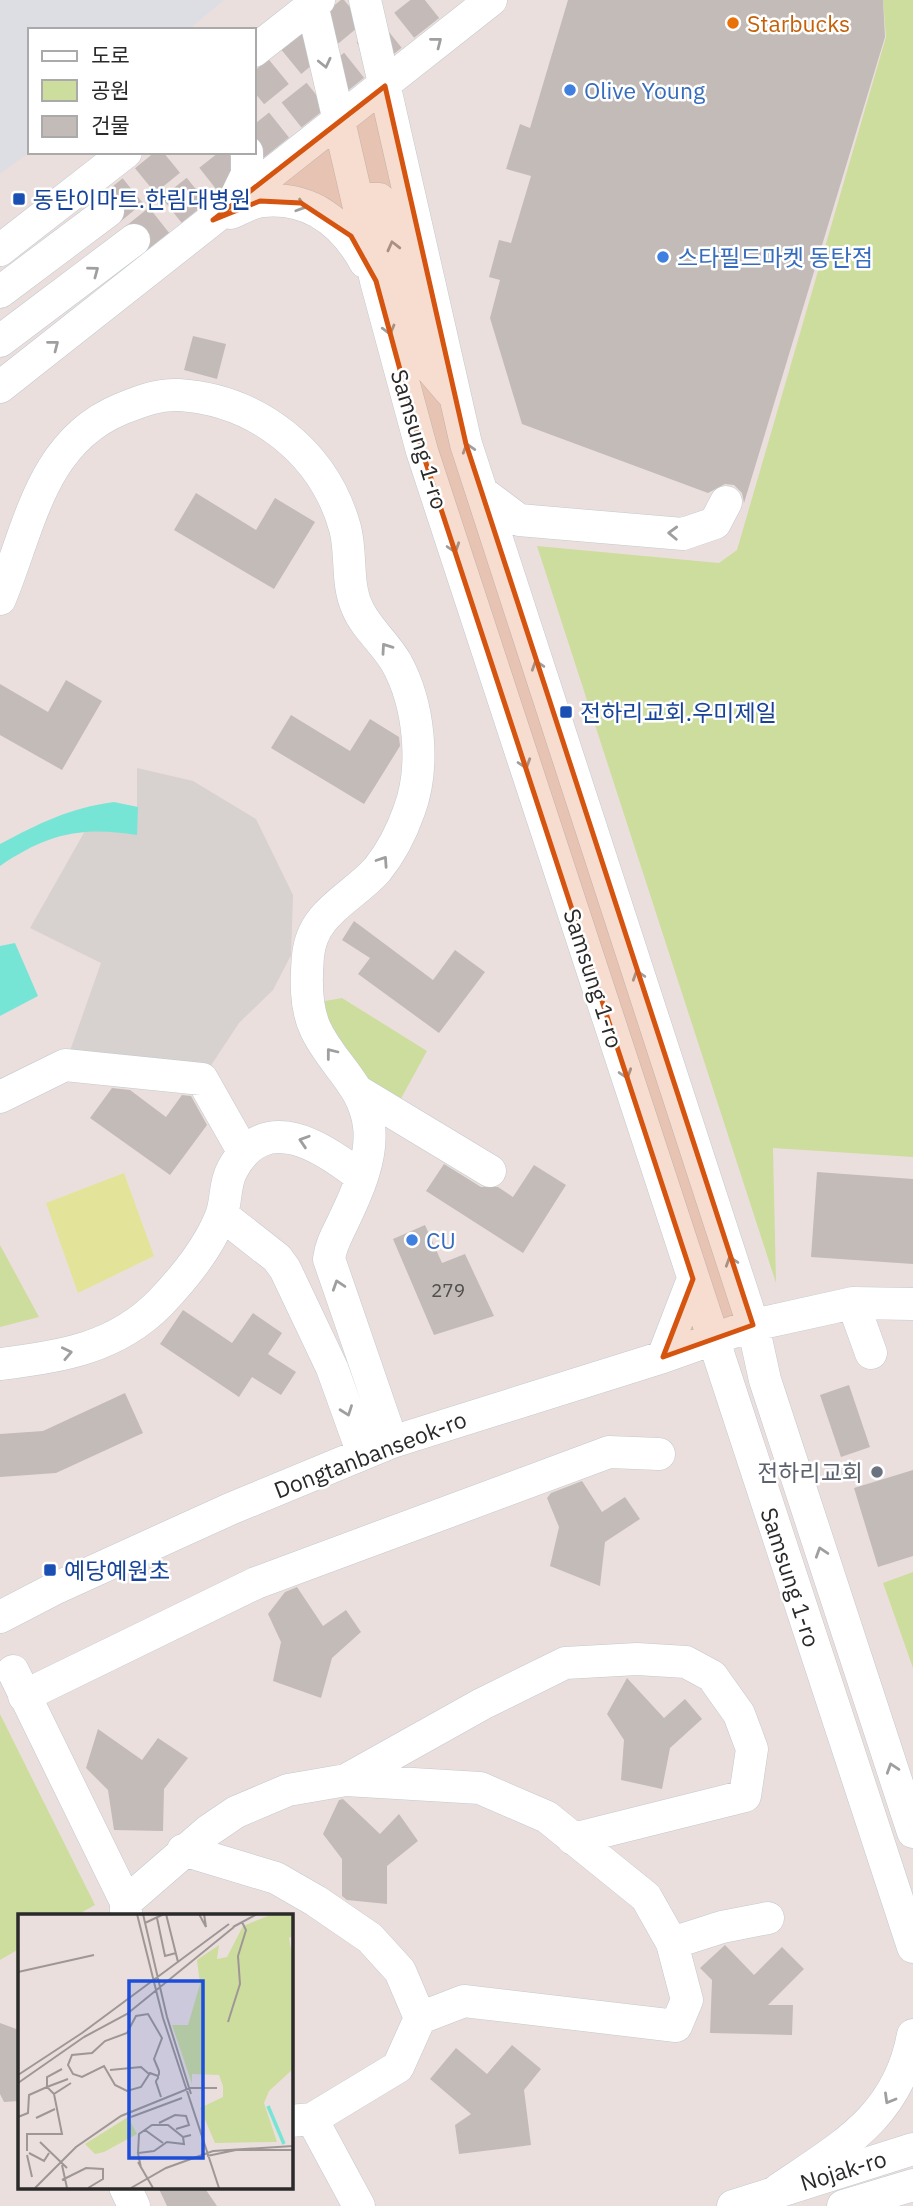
<svg xmlns="http://www.w3.org/2000/svg" width="913" height="2206" font-family="'IBM Plex Sans','Noto Sans KR',sans-serif">
  <style>
    .industrial { fill: #dddee4 }
    .green { fill: #cddd9d }
    .pitch { fill: #e3e49a }
    .plaza { fill: #d7d1cf }
    .water { fill: #77e5d5 }
    .building { fill: #c3bbb8 }
    .lines { fill: none; stroke-linecap: round; stroke-linejoin: round }
    .minor-tunnel { stroke: #c4bbb9; stroke-width: 32; stroke-dasharray: 32 16; stroke-linecap: butt }
    .minor-casing { stroke: #c1c9cf; stroke-width: 33 }
    .minor { stroke: #fff; stroke-width: 32 }
    .oneway { stroke: #9f9f9f }
    .marked { fill: #d5540f; fill-opacity: 0.2; stroke: #d5540f; stroke-width: 5; stroke-linejoin: round }
    .food-dot { fill: #e8710a; stroke: #fff; stroke-width: 2.5 }
    .shop-dot { fill: #3f7fe0; stroke: #fff; stroke-width: 2.5 }
    .transit-dot { fill: #1a4fb4; stroke: #fff; stroke-width: 2.5 }
    .worship-dot { fill: #6b7280; stroke: #fff; stroke-width: 2.5 }
    .labels { text-anchor: middle; dominant-baseline: central; stroke-width: 5; stroke-linejoin: round; paint-order: stroke }
    .number-label { font-size: 19px; fill: #504e4e }
    .food-label { font-size: 23px; fill: #c56008; stroke: #fff; text-anchor: start }
    .shop-label { font-size: 23px; fill: #366cbe; stroke: #fff; text-anchor: start }
    .transit-label { font-size: 23px; fill: #164399; stroke: #fff; text-anchor: start }
    .street-label { font-size: 23px; fill: #2a2a2a; stroke: #fff }
    .worship-label { font-size: 23px; fill: #5b616d; stroke: #fff; text-anchor: end }
    .inset-river { fill: none; stroke: #77e5d5; stroke-width: 3.5 }
    .inset-road { fill: none; stroke: #9e9795; stroke-width: 2 }
    .view { fill: #1d4ed8; fill-opacity: 0.15; stroke: #1d4ed8; stroke-width: 3.5 }
    .inset-edge { fill: none; stroke: #2a2a2a; stroke-width: 3.5 }
  </style>
  <rect width="100%" height="100%" fill="#ebdfdd"/>
  <path class="industrial" d="M0,0H224L188,30H30V152L0,174Z"/>
  <path class="green" d="M883,0H913V1157L773,1148L776,1283L537,546L719,563L737,550L886,37Z
    M342,998L427,1051L393,1113L308,1004Z
    M0,1245L39,1317L0,1327Z
    M913,1572V1668L883,1583Z
    M0,1714L95,1905L77,1915L19,1916V1949L0,1960Z"/>
  <path class="pitch" d="M124,1173L154,1256L78,1293L46,1203Z"/>
  <path class="plaza" d="M137,768L193,781L256,819L293,895L291,955L273,990L239,1023L202,1079L65,1065L101,963L30,928L85,831L100,829L137,834Z"/>
  <path class="water" d="M114,802L138,807L137,835C81,826 47,834 0,866V844C40,823 69,808 114,802Z
    M15,943L38,996L0,1016V946Z"/>
  <path class="building" d="M568,0H883L885,37L744,503L742,493L734,485L725,484L708,493L522,424L490,318L500,280L489,277L499,240L511,243L531,176L506,169L520,124L530,128Z
    M193,336L226,344L217,379L184,370Z
    M196,493L256,530L275,498L315,522L274,589L174,530Z
    M66,680L102,701L62,770L0,735V684L48,712Z
    M291,715L350,751L370,719L399,737L400,746L364,804L271,748Z
    M354,921L433,980L455,950L485,972L439,1033L358,974L370,958L342,940Z
    M112,1088L130,1090L166,1117L182,1095L191,1096L207,1125L170,1175L90,1118Z
    M444,1164L481,1187H498L513,1197L534,1165L566,1185L523,1253L426,1191Z
    M817,1172L913,1179V1264L811,1257Z
    M425,1225L442,1263L465,1254L494,1316L434,1335L393,1239Z
    M183,1310L232,1343L253,1313L282,1333L268,1354L296,1372L281,1395L252,1377L239,1397L160,1344Z
    M849,1385L870,1447L841,1457L820,1395Z
    M125,1393L143,1433L56,1473L0,1477V1434L43,1431Z
    M913,1470V1556L878,1567L854,1488Z
    M582,1481L602,1512L625,1497L640,1519L605,1542L600,1586L550,1566L559,1527L547,1498L551,1493Z
    M297,1587L323,1626L346,1610L361,1632L332,1658L321,1698L273,1681L281,1642L268,1614L285,1592Z
    M627,1678L664,1718L685,1699L702,1719L670,1748L662,1789L621,1780L624,1740L607,1714Z
    M98,1729L142,1760L158,1738L188,1758L164,1789L163,1831L114,1830L108,1790L86,1768Z
    M343,1799L380,1834L399,1814L418,1841L387,1866V1904L347,1900L342,1896V1859L323,1834L339,1800Z
    M725,1945L754,1975L782,1947L804,1969L768,2005H793L792,2035L710,2033L712,1980L700,1968Z
    M0,2023L19,2030V2101L4,2102L0,2094Z
    M512,2045L541,2069L524,2090L531,2145L459,2154L455,2125L471,2114L430,2079L456,2048L487,2074Z
    M158,2187H204L217,2206H167Z"/>
  <g class="lines">
    <path class="minor-tunnel" d="M254,92L366,0
      M254,145L436,0
      M108,211L180,152
      M134,240L245,152"/>
    <defs>
      <path id="minor" d="M311,0L376,281L422,451L913,1947
        M365,0L466,444L753,1325L765,1380L913,1832
        M254,51L319,0
        M233,203L247,174V152
        M231,213C240,209 252,202 262,201C310,196 343,222 365,262
        M360,213L368,199H379L421,357L451,392
        M0,250L126,152
        M0,292L108,211
        M0,341L134,240
        M0,387L491,0
        M483,493L519,520L683,534L715,523L726,502
        M0,599C30,527 41,442 121,409C141,401 158,394 179,395C257,400 324,452 345,528C352,554 346,583 357,607C365,627 385,643 396,662C419,703 426,766 409,811C402,831 390,854 377,870C351,899 312,912 308,956C306,979 305,1006 315,1028C331,1064 364,1084 369,1126C373,1158 357,1193 343,1222C337,1235 331,1244 329,1259L392,1442
        M359,1092L490,1171
        M0,1097L65,1065L202,1079L244,1153
        M222,1215L277,1258L285,1269L332,1368L363,1454
        M853,1303L871,1353
        M663,1357L693,1279
        M0,1364C60,1357 116,1348 160,1303C183,1279 209,1247 221,1216C227,1201 224,1185 232,1170C265,1108 323,1147 361,1177
        M0,1617L54,1589L230,1509L392,1442L663,1357L753,1325L853,1303L913,1304
        M13,1671L126,1902
        M24,1696L256,1583L609,1452L659,1454
        M346,1780L482,1704L565,1663L637,1659L686,1662L712,1676L739,1714L752,1749L745,1796L573,1839
        M183,1850L276,1878L316,1901L370,1938L400,1971L420,2018
        M126,1916V1902L208,1831L236,1812L288,1790L346,1780L480,1788L547,1817L646,1897L672,1943
        M312,2119L359,2206
        M290,2121L312,2119L398,2067L420,2018L464,2001L676,2026L687,2000L672,1943L722,1927L768,1918
        M125,2187L134,2206
        M779,2189C842,2146 898,2117 913,2035
        M733,2206L913,2149
        M843,2206L913,2185"/>
    </defs>
    <use href="#minor" class="minor-casing"/>
    <use href="#minor" class="minor"/>
  </g>
  <defs><path id="oneway-chevron" d="M-2-3.5L2.5 0L-2 3.5" fill="none" stroke-width="1.6" stroke-linecap="round" stroke-linejoin="round" transform="scale(1.75)"/></defs>
  <g class="oneway">
    <use href="#oneway-chevron" transform="translate(437 42) rotate(-38)"/>
    <use href="#oneway-chevron" transform="translate(325 63) rotate(77)"/>
    <use href="#oneway-chevron" transform="translate(301 206) rotate(18)"/>
    <use href="#oneway-chevron" transform="translate(393 246) rotate(-104)"/>
    <use href="#oneway-chevron" transform="translate(94 271) rotate(-37)"/>
    <use href="#oneway-chevron" transform="translate(389 330) rotate(75)"/>
    <use href="#oneway-chevron" transform="translate(54 345) rotate(-38)"/>
    <use href="#oneway-chevron" transform="translate(468 448) rotate(-107)"/>
    <use href="#oneway-chevron" transform="translate(673 533) rotate(-178)"/>
    <use href="#oneway-chevron" transform="translate(454 548) rotate(72)"/>
    <use href="#oneway-chevron" transform="translate(386 648) rotate(-125)"/>
    <use href="#oneway-chevron" transform="translate(537 665) rotate(-108)"/>
    <use href="#oneway-chevron" transform="translate(525 764) rotate(72)"/>
    <use href="#oneway-chevron" transform="translate(383 861) rotate(-56)"/>
    <use href="#oneway-chevron" transform="translate(638 975) rotate(-108)"/>
    <use href="#oneway-chevron" transform="translate(331 1053) rotate(-128)"/>
    <use href="#oneway-chevron" transform="translate(626 1074) rotate(72)"/>
    <use href="#oneway-chevron" transform="translate(304 1141) rotate(-162)"/>
    <use href="#oneway-chevron" transform="translate(731 1261) rotate(-108)"/>
    <use href="#oneway-chevron" transform="translate(338 1285) rotate(-108)"/>
    <use href="#oneway-chevron" transform="translate(67 1353) rotate(-12)"/>
    <use href="#oneway-chevron" transform="translate(347 1411) rotate(70)"/>
    <use href="#oneway-chevron" transform="translate(821 1552) rotate(-108)"/>
    <use href="#oneway-chevron" transform="translate(892 1768) rotate(-108)"/>
    <use href="#oneway-chevron" transform="translate(889 2099) rotate(120)"/>
  </g>
  <path class="marked" d="M385,86L466,444L753,1325L663,1357L693,1279L422,451L376,281L351,236L301,203L260,201L213,220Z"/>
  <circle class="food-dot" cx="733" cy="23" r="7"/>
  <g class="shop-dot">
    <circle cx="570" cy="90" r="7"/>
    <circle cx="663" cy="257" r="7"/>
    <circle cx="412" cy="1240" r="7"/>
  </g>
  <g class="transit-dot">
    <rect x="12" y="192" width="14" height="14" rx="3.5"/>
    <rect x="559" y="705" width="14" height="14" rx="3.5"/>
    <rect x="43" y="1563" width="14" height="14" rx="3.5"/>
  </g>
  <circle class="worship-dot" cx="877" cy="1472" r="7"/>
  <g class="labels">
    <g class="number-label">
      <text x="448" y="1290">279</text>
    </g>
    <g class="food-label">
      <text x="747" y="23">Starbucks</text>
    </g>
    <g class="shop-label">
      <text x="584" y="90">Olive Young</text>
      <text x="677" y="257">스타필드마켓 동탄점</text>
      <text x="426" y="1240">CU</text>
    </g>
    <g class="transit-label">
      <text x="33" y="199">동탄이마트.한림대병원</text>
      <text x="580" y="712">전하리교회.우미제일</text>
      <text x="64" y="1570">예당예원초</text>
    </g>
    <g class="street-label">
      <text transform="translate(420 439) rotate(73)">Samsung 1-ro</text>
      <text transform="translate(594 978) rotate(72)">Samsung 1-ro</text>
      <text transform="translate(370 1454) rotate(-21)">Dongtanbanseok-ro</text>
      <text transform="translate(791 1577) rotate(72)">Samsung 1-ro</text>
      <text transform="translate(843 2170) rotate(-17)">Nojak-ro</text>
    </g>
    <g class="worship-label">
      <text x="863" y="1472">전하리교회</text>
    </g>
  </g>
  <g transform="translate(18 1914)">
    <rect width="275" height="275" fill="#ebdfdd"/>
    <path d="M255,0H275V22L271,24L275,45V155L251,177L246,189L259,228L197,229L182,194L205,183V172L201,161L174,160V170L154,111H170L182,70L179,46L201,31L199,45L209,43L225,12ZM110,203L119,220L86,238L77,240L67,230Z" fill="#cddd9d"/>
    <path class="inset-river" d="M250,192L266,230"/>
    <path class="inset-road" d="M119,0L145,104L201,274M125,0L149,103L173,180M148,0L160,48M181,0L188,13L186,0M139,4L147,42L158,39M127,9L146,0M215,13L239,0M0,58L76,41M210,108L222,70L220,42L228,16L224,8M64,119L211,10M66,123L109,100L216,13M92,156L123,153L131,160M0,161L64,119M140,162L132,159L123,173L109,177L97,171L86,152L64,163L55,160L50,151L54,141L74,139L87,127L109,119L118,102L130,100L144,124L136,145L141,157V160L140,162V164L138,167V168L143,183M0,169L66,123M36,180L29,173L50,165M0,203L10,199L11,181L29,173V163L44,155M113,203L164,184M18,204L37,195M141,209L157,201L168,202L171,211L158,215M127,216L145,229M22,228L49,254M9,237V220H44L36,180L53,169M11,239L26,247L31,239M120,239L121,220L134,211H150L165,223M9,241L14,263M189,242L218,236H275M120,248L135,274M44,251L49,274M123,254L120,239L136,237L149,228L166,230L165,223L173,221M44,266L68,254L85,255V265L70,274M17,274L58,233L103,202L172,174H199M113,274L148,254L195,237L275,232"/>
    <path class="view" d="M111,67H185V244H111Z"/>
    <rect width="275" height="275" class="inset-edge"/>
  </g>
  <rect x="28" y="28" width="228" height="126" fill="#ffffff" stroke="#aaaaaa" stroke-width="2"/>
  <rect x="42" y="51" width="35" height="10" fill="#ffffff" stroke="#aaaaaa" stroke-width="2"/>
  <text x="91" y="63" font-size="21" fill="#2a2a2a">도로</text>
  <rect x="42" y="80" width="35" height="21" fill="#cddd9d" stroke="#aaaaaa" stroke-width="2"/>
  <text x="91" y="98" font-size="21" fill="#2a2a2a">공원</text>
  <rect x="42" y="116" width="35" height="21" fill="#c3bbb8" stroke="#aaaaaa" stroke-width="2"/>
  <text x="91" y="133" font-size="21" fill="#2a2a2a">건물</text>
</svg>
